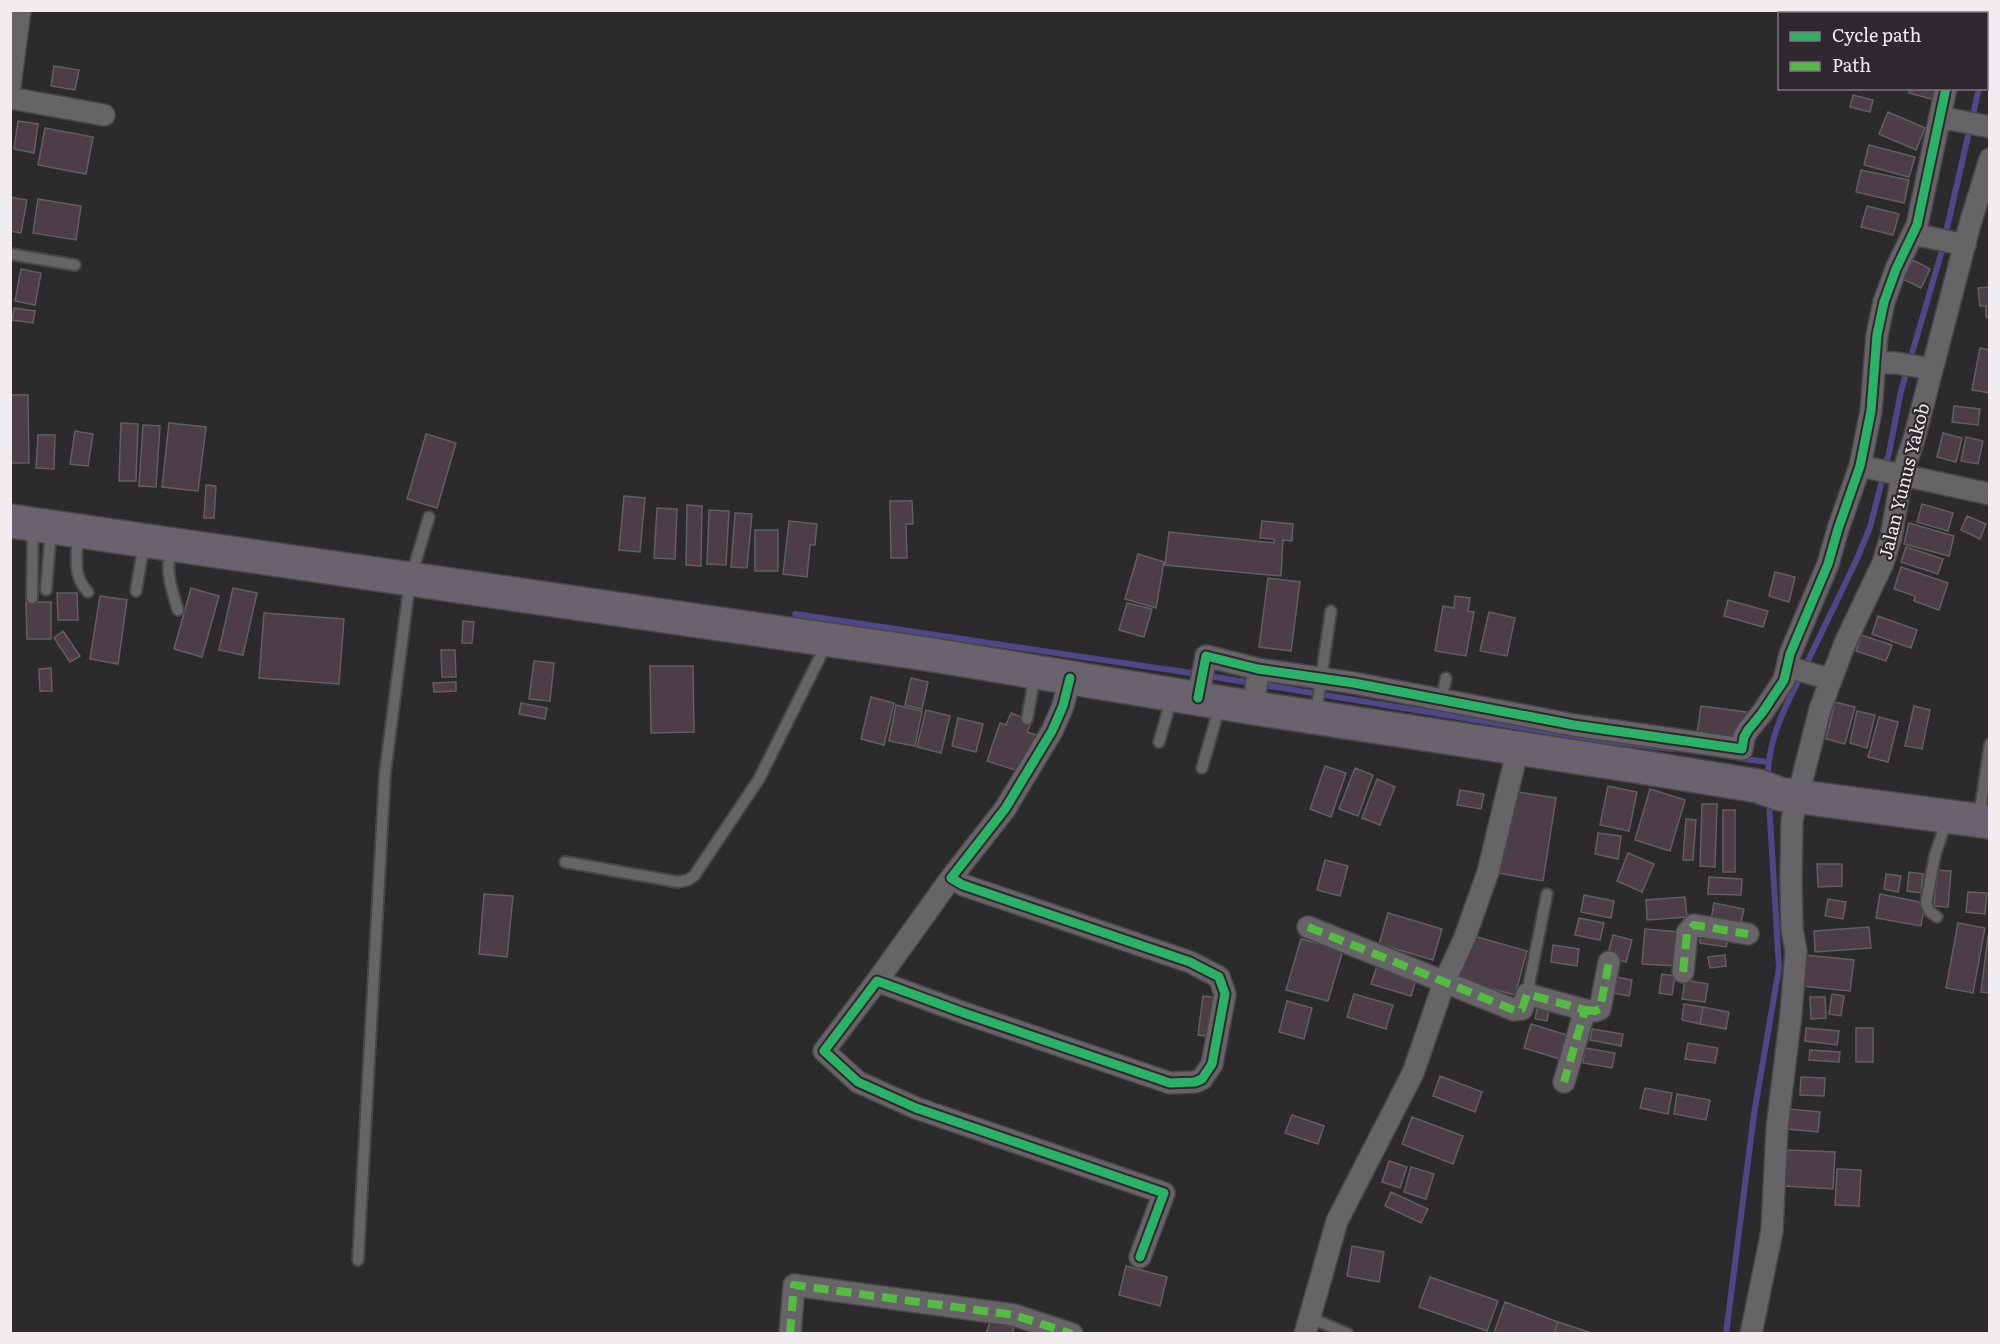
<svg xmlns="http://www.w3.org/2000/svg" width="2000" height="1344" font-family="Literata,serif">
  <style>
    .lines { fill: none; stroke-linecap: round; stroke-linejoin: round }
    .stream { stroke: #504786; stroke-width: 6 }
    .building { fill: #4d3d47; stroke: #625f61; stroke-width: 1.5 }
    .lane-casing { stroke: #494649; stroke-width: 14 }
    .street-casing { stroke: #494649; stroke-width: 24 }
    .highway-casing { stroke: #494649; stroke-width: 36 }
    .lane { stroke: #666466; stroke-width: 10 }
    .street { stroke: #666466; stroke-width: 21 }
    .highway { stroke: #69636d; stroke-width: 33 }
    .quiet { stroke: #58b947; stroke-width: 8; stroke-dasharray: 15 8; stroke-linecap: butt }
    .cycleway-casing { stroke: #2e292e; stroke-width: 13 }
    .cycleway { stroke: #2db169; stroke-width: 9 }
    .labels { text-anchor: middle; dominant-baseline: central; stroke-width: 4.5; stroke-linejoin: round; paint-order: stroke }
    .street-label { font-size: 18px; fill: #f0ecf0; stroke: #2e292e }
  </style>
  <rect width="100%" height="100%" fill="#2d2a2d"/>
  <g class="lines">
    <path class="stream" d="M1986,57L1990,45
      M795,614L1191,673L1597,740L1672,749
      M1805,667L1856,561L1870,527L1889,453L1901,391L1941,254L1979,88
      M1739,758L1767,762
      M1768,779C1767,743 1784,708 1801,676
      M1726,1334L1754,1114L1779,968L1769,801"/>
  </g>
  <path class="building" d="M54,66L79,70L75,90L51,86Z
    M1910,88H1938L1935,100L1909,93Z
    M1853,95L1873,100L1870,112L1850,107Z
    M1888,112L1925,128L1916,150L1879,134Z
    M18,121L38,124L34,153L14,149Z
    M45,128L93,137L86,174L38,165Z
    M1869,145L1915,157L1909,177L1864,165Z
    M1861,170L1909,180L1904,203L1856,192Z
    M10,197L27,200L21,233L10,231Z
    M38,199L81,206L76,240L33,233Z
    M1867,206L1899,214L1893,235L1861,227Z
    M1913,260L1930,269L1921,288L1903,279Z
    M21,269L41,273L35,305L15,301Z
    M1990,287V317H1986V306H1980L1978,288Z
    M14,308L35,311L33,323L12,320Z
    M1980,348L1990,350V393L1972,390Z
    M10,395H28L29,463H10Z
    M1954,406L1980,409L1978,425L1952,422Z
    M121,423L138,424L136,481H119Z
    M169,423L206,427L198,491L162,487Z
    M143,425L160,426L156,487L139,486Z
    M75,431L93,434L88,466L70,464Z
    M1943,433L1962,438L1956,462L1937,457Z
    M426,434L456,443L437,508L407,499Z
    M38,435H55L54,469L36,468Z
    M1966,437L1983,441L1978,464L1961,461Z
    M206,485L216,486L214,518H204Z
    M624,496L645,498L640,552L619,550Z
    M890,501H912L913,524H906L907,558H891Z
    M1922,504L1953,513L1948,531L1917,522Z
    M687,505L702,506L701,566L686,565Z
    M657,508L677,509L675,559L654,558Z
    M709,510L729,511L726,565L707,564Z
    M735,513L752,514L747,568L731,567Z
    M1967,516L1986,524L1980,539L1961,530Z
    M789,521L817,524L815,545H810L807,577L783,574Z
    M1262,521L1293,524L1292,541L1283,540L1281,576L1165,565L1169,532L1274,543V539L1260,538Z
    M1909,523L1954,536L1949,556L1904,544Z
    M755,530H778V571H755Z
    M1906,547L1943,559L1938,574L1901,562Z
    M1138,554L1164,562L1156,608L1125,599Z
    M1901,567L1948,583L1939,610L1914,601L1915,596L1894,589Z
    M1775,572L1795,577L1789,602L1769,596Z
    M1268,578L1300,582L1291,651L1259,647Z
    M191,588L219,596L202,657L174,649Z
    M233,588L257,593L243,655L219,650Z
    M57,593H77L78,620H58Z
    M100,596L127,600L118,664L90,659Z
    M1455,596L1470,598L1468,611L1474,612L1466,656L1435,651L1443,606L1454,608Z
    M1728,600L1768,611L1763,627L1724,616Z
    M26,602H51V639H27Z
    M1127,603L1152,609L1144,637L1119,630Z
    M1489,612L1515,618L1507,656L1480,651Z
    M264,613L344,619L339,684L259,678Z
    M1878,616L1917,630L1911,648L1872,634Z
    M463,621L474,622L472,643H462Z
    M63,631L80,656L70,662L54,638Z
    M1861,635L1892,645L1886,661L1856,651Z
    M441,650H455L456,677H442Z
    M534,661L554,663L550,701L529,699Z
    M650,666H693L694,732L651,733Z
    M51,668L52,691H40L39,669Z
    M911,678L928,682L922,709L905,705Z
    M456,682V691L434,692L433,683Z
    M871,697L894,703L884,745L861,739Z
    M1835,702L1855,707L1845,744L1826,739Z
    M521,703L547,708L545,719L519,714Z
    M896,705L922,711L915,746L889,741Z
    M1701,706L1746,712L1742,739L1697,733Z
    M1914,706L1930,710L1922,749L1905,746Z
    M926,710L950,716L941,753L917,747Z
    M1857,711L1875,715L1867,748L1850,743Z
    M1011,713L1032,721L1027,732L1037,735L1024,773L987,761L1000,723L1006,725Z
    M1879,717L1898,722L1888,762L1868,757Z
    M958,718L983,724L976,752L952,746Z
    M1325,766L1346,773L1331,817L1310,809Z
    M1355,768L1373,775L1358,816L1339,809Z
    M1377,779L1395,787L1380,825L1362,818Z
    M1608,786L1637,792L1629,831L1600,825Z
    M1650,789L1685,800L1670,851L1635,840Z
    M1460,790L1484,794L1481,809L1457,805Z
    M1511,791L1556,798L1543,881L1498,873Z
    M1702,804H1717L1715,867L1700,866Z
    M1723,810H1735V872H1723Z
    M1686,819L1696,820L1693,860H1683Z
    M1598,833L1621,836L1618,859L1595,854Z
    M1628,853L1654,864L1642,892L1617,881Z
    M1325,860L1348,866L1340,896L1317,890Z
    M1817,864H1842V886L1818,887Z
    M1937,870L1951,871L1948,907L1934,906Z
    M1909,872L1923,874L1921,893L1907,891Z
    M1886,874L1901,876L1898,892L1884,889Z
    M1709,877L1742,879L1741,895L1708,894Z
    M1968,892L1987,893L1985,914L1966,912Z
    M484,894L513,896L507,957L479,954Z
    M1880,894L1925,903L1921,926L1876,918Z
    M1584,895L1614,901L1611,918L1581,912Z
    M1685,897L1687,917L1647,920L1646,900Z
    M1828,899L1846,902L1843,919L1825,916Z
    M1714,903L1744,909L1740,926L1711,920Z
    M1388,913L1442,929L1433,960L1379,944Z
    M1579,918L1604,923L1600,940L1575,935Z
    M1958,923L1985,928L1973,993L1946,988Z
    M1869,927L1871,948L1815,952L1814,931Z
    M1645,929L1679,932L1677,966L1642,964Z
    M1701,934L1728,939L1726,947L1700,943Z
    M1470,935L1527,951L1515,995L1458,979Z
    M1613,935L1632,940L1626,962L1607,957Z
    M1988,936H1990V993L1981,992Z
    M1301,939L1343,950L1328,1001L1286,990Z
    M1553,945L1579,949L1577,966L1551,962Z
    M1725,955L1726,966L1710,968L1708,957Z
    M1805,955L1854,960L1850,991L1802,986Z
    M1378,963L1417,976L1411,996L1371,984Z
    M1662,974L1675,976L1672,995L1659,993Z
    M1612,976L1632,980L1629,996L1609,992Z
    M1685,980L1708,984L1705,1002L1682,999Z
    M1354,994L1393,1005L1386,1029L1347,1017Z
    M1832,994L1844,996L1841,1016L1829,1014Z
    M1203,996L1219,998L1214,1037L1198,1035Z
    M1810,997H1825L1826,1018L1811,1019Z
    M1539,999L1550,1001L1547,1021L1535,1019Z
    M1287,1001L1312,1008L1304,1039L1279,1032Z
    M1684,1004L1703,1007L1700,1024L1682,1020Z
    M1703,1007L1729,1012L1726,1029L1700,1024Z
    M1531,1024L1570,1036L1563,1060L1524,1048Z
    M1806,1028L1839,1031L1837,1045L1805,1041Z
    M1856,1028H1873V1062H1856Z
    M1592,1029L1623,1034L1621,1046L1590,1040Z
    M1688,1043L1718,1048L1715,1063L1685,1059Z
    M1585,1048L1615,1053L1612,1068L1583,1063Z
    M1810,1050L1840,1052L1839,1062L1809,1060Z
    M1440,1076L1482,1092L1475,1112L1433,1096Z
    M1801,1077L1825,1078L1824,1096L1800,1095Z
    M1645,1088L1672,1093L1668,1114L1640,1108Z
    M1677,1094L1710,1100L1706,1120L1674,1114Z
    M1789,1109L1820,1112L1818,1132L1787,1129Z
    M1292,1115L1324,1126L1318,1144L1285,1133Z
    M1412,1117L1463,1136L1453,1164L1402,1144Z
    M1787,1150L1835,1152L1833,1189L1785,1186Z
    M1389,1161L1407,1167L1400,1188L1382,1182Z
    M1411,1167L1434,1174L1426,1199L1404,1192Z
    M1837,1169L1861,1170L1859,1206L1835,1205Z
    M1391,1192L1428,1209L1421,1223L1385,1206Z
    M1352,1246L1384,1252L1379,1282L1347,1276Z
    M1126,1266L1167,1277L1160,1306L1119,1295Z
    M1430,1277L1498,1301L1487,1331L1419,1307Z
    M1505,1302L1558,1322L1554,1334L1494,1333Z
    M991,1319L1014,1327L1012,1334H986Z
    M1558,1322L1595,1334H1554Z"/>
  <g class="lines">
    <defs>
      <path id="lane" d="M10,254L75,265
        M78,534C77,555 72,576 88,592
        M171,547C165,570 171,588 178,610
        M46,590L51,531
        M136,591L144,544
        M32,598L33,527
        M1441,701L1446,678
        M1316,713L1331,611
        M1027,719L1035,675
        M1159,742L1172,697
        M1202,768L1220,705
        M1979,817L1990,744
        M565,862L678,882L688,880L694,876L759,779L827,643
        M1937,917L1929,911L1926,903L1935,855L1947,820
        M1527,994L1547,894
        M358,1260L385,773L410,580L429,517
        M1309,1317L1348,1334"/>
      <path id="street" d="M1958,14L1959,10
        M1986,77L1990,78
        M10,86L20,10
        M10,98L104,115
        M1940,117L1990,127
        M1913,234L1965,245
        M1876,363H1897L1931,369
        M1860,466L1990,494
        M1788,667L1830,679
        M1070,678L1063,706L1052,731L1005,809L951,878L963,885L1190,962L1219,977L1225,994L1212,1064L1202,1079L1195,1082L1170,1083L964,1013L877,981L824,1051L858,1082L916,1108L1164,1193L1140,1257
        M1198,698L1206,656L1258,669L1354,683L1574,725L1742,749L1744,737L1748,730L1762,713L1784,680L1790,654L1828,564L1838,529L1860,466L1871,411L1877,335L1884,302L1896,269L1917,225L1946,88
        M1254,708L1258,669
        M1308,927L1514,1010L1522,1009L1527,994L1585,1010L1564,1082
        M1683,972L1687,933L1694,925L1748,934
        M877,981L951,878
        M1585,1010L1595,1011L1600,1009L1609,962
        M790,1334L794,1285L1014,1315L1072,1334
        M1305,1334L1337,1221L1413,1073L1444,983L1465,937L1488,872L1518,748
        M1751,1334L1772,1231L1777,1128L1791,1014L1796,951L1792,929L1791,881L1792,820L1820,709L1845,643L1883,563L1891,537L1902,475L1914,439L1970,224L1990,159"/>
      <path id="highway" d="M10,521L927,654L1254,708L1635,766L1758,786L1780,794L1990,822"/>
    </defs>
    <use href="#lane" class="lane-casing"/>
    <use href="#street" class="street-casing"/>
    <use href="#highway" class="highway-casing"/>
    <use href="#lane" class="lane"/>
    <use href="#street" class="street"/>
    <use href="#highway" class="highway"/>
    <path class="quiet" d="M1308,927L1514,1010L1522,1009L1527,994L1585,1010L1564,1082
      M1683,972L1687,933L1694,925L1748,934
      M1585,1010L1595,1011L1600,1009L1609,962
      M790,1334L794,1285L1014,1315L1072,1334"/>
    <defs>
      <path id="cycleway" d="M1070,678L1063,706L1052,731L1005,809L951,878L963,885L1190,962L1219,977L1225,994L1212,1064L1202,1079L1195,1082L1170,1083L964,1013L877,981L824,1051L858,1082L916,1108L1164,1193L1140,1257
        M1198,698L1206,656L1258,669L1354,683L1574,725L1742,749L1744,737L1748,730L1762,713L1784,680L1790,654L1828,564L1838,529L1860,466L1871,411L1877,335L1884,302L1896,269L1917,225L1946,88"/>
    </defs>
    <use href="#cycleway" class="cycleway-casing"/>
    <use href="#cycleway" class="cycleway"/>
  </g>
  <g class="labels">
    <g class="street-label">
      <text transform="translate(1903 481) rotate(-76)">Jalan Yunus Yakob</text>
    </g>
  </g>
  <rect width="2000" height="1344" fill="none" stroke="#f0ecf0" stroke-width="24"/>
  <rect x="1778" y="12" width="210" height="78" fill="#2e292e" stroke="#7c777c" stroke-width="1.5"/>
  <rect x="1790" y="32" width="30" height="9" fill="#2db169" stroke="#7c777c" stroke-width="1.5"/>
  <text x="1832" y="42" font-size="18" fill="#f0ecf0">Cycle path</text>
  <rect x="1790" y="62" width="30" height="9" fill="#58b947" stroke="#7c777c" stroke-width="1.5"/>
  <text x="1832" y="72" font-size="18" fill="#f0ecf0">Path</text>
</svg>
